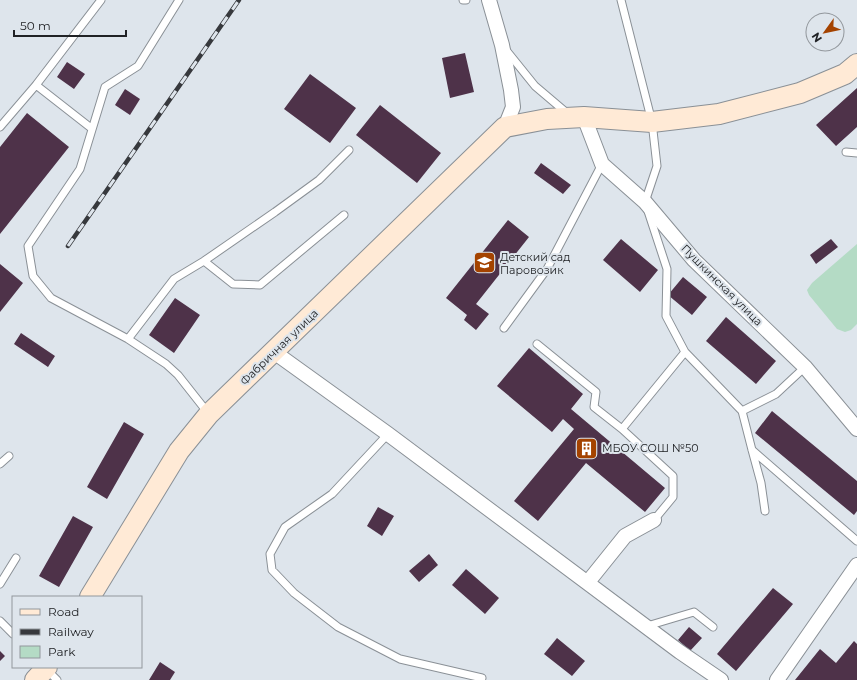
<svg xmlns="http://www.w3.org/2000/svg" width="857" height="680" font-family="Montserrat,sans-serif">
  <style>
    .green { fill: #b4dbc5 }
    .building { fill: #4e3249 }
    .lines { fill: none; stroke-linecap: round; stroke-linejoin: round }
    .service-casing { stroke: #8a9096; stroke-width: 9 }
    .minor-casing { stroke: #8a9096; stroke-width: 16 }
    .secondary-casing { stroke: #8a9096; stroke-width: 22 }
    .service { stroke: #fff; stroke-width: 7 }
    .minor { stroke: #fff; stroke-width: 14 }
    .secondary { stroke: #ffead6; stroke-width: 20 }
    .rail-casing { stroke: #37393d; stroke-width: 4.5 }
    .rail { stroke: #dee5ec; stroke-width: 3; stroke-dasharray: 9; stroke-linecap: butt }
    .labels { text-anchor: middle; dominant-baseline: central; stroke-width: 4; stroke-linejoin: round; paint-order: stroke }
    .poi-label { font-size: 11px; fill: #202225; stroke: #dee5ec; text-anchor: start }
    .street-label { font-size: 11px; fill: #202225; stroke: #dee5ec }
  </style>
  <rect width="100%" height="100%" fill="#dee5ec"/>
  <path class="green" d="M857,244V324L851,330L845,332L837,329L809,295L807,290L812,283Z"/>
  <path class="building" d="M465,53L474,92L450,98L442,58Z
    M67,62L85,74L74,89L57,77Z
    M310,74L356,108L330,143L284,109Z
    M857,88V127L836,146L816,125Z
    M125,89L140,99L130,115L115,105Z
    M380,105L441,153L417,183L356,135Z
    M27,113L69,147L0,234V147Z
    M541,163L571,185L563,194L534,173Z
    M508,220L529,237L476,304L489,314L476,330L464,320L467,315L446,298Z
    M621,239L658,270L640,292L603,260Z
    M831,239L838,247L816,264L810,255Z
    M0,264L23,283L0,312Z
    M683,277L707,297L692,315L668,295Z
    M175,298L200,315L174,353L149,335Z
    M726,317L776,361L756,384L706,341Z
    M21,333L55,356L48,367L14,344Z
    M529,348L583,394L571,409L665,488L645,512L586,463L538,521L514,501L574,429L563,419L552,432L497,386Z
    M772,411L857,481V511L854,515L755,433Z
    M124,422L144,434L107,499L87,487Z
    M378,507L394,516L382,536L367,526Z
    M73,516L93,527L59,587L39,576Z
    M429,554L438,565L419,582L409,571Z
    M466,569L499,598L485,614L452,585Z
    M773,588L793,604L736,671L717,654Z
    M689,627L702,638L690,651L678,640Z
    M557,638L585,661L572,676L544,654Z
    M854,641L857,644V680H795L820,649L836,663Z
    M0,651L5,656L0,661Z
    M160,662L175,672L170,680H149Z"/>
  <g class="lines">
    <defs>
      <path id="service" d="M179,0L138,66L105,87L80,169L28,246L33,276L51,298L128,339L166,364L178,375L208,413
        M463,0H466
        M621,0L652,122L657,166L645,202L667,269L666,316L685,352L742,411L752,450L761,483L765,511
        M506,50L535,86L568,114
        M36,85L91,128
        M0,127L36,85L101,0
        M846,152L857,153
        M204,261L233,284L260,285L344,215
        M504,328L547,269L602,164
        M128,339L174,279L204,261L275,212L319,180L349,150
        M537,344L596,392L594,407L622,429L673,476V497L654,520
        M742,411L776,394L805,367
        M622,429L685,352
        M388,434L332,494L285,527L270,554L272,570L294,593L338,627L400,659L482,678
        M752,450L857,541
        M0,464L9,456
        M0,584L16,558
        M0,621L13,634
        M647,626L694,612L713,627
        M46,669L57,680"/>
      <path id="minor" d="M489,0L502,45L511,90L513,107L505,127
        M584,117L602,164L645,202L694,260L805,367L857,429
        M274,352L388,434L680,652L721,680
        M588,582L625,536L654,520
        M777,680L857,565"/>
      <path id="secondary" d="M90,597L179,451L209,414L505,127L547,119L584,117L652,122L719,114L800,93L845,74L857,64
        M35,680L47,667"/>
    </defs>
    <use href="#service" class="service-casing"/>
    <use href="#minor" class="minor-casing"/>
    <use href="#secondary" class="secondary-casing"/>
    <use href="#service" class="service"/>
    <use href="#minor" class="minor"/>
    <use href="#secondary" class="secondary"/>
    <defs>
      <path id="rail" d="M68,246L239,0"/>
    </defs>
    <use href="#rail" class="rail-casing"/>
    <use href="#rail" class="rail"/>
  </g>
  <defs>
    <symbol id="school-square" viewBox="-11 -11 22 22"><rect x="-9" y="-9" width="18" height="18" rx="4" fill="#a44300" stroke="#dee5ec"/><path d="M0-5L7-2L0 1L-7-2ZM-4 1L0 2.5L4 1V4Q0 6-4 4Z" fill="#fff"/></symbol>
    <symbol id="building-square" viewBox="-11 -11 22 22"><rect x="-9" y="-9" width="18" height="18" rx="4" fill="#a44300" stroke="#dee5ec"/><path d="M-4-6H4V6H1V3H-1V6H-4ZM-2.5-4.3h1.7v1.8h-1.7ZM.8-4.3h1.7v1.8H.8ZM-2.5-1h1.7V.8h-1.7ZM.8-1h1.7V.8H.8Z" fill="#fff"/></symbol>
  </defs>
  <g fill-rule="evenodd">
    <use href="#school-square" x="472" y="250" width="25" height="25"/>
    <use href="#building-square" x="574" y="436" width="25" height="25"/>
  </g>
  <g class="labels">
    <g class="poi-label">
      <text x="500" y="257">Детский сад<tspan x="500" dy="13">Паровозик</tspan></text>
      <text x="602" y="448">МБОУ СОШ №50</text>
    </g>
    <g class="street-label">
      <text transform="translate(722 285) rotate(45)">Пушкинская улица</text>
      <text transform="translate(279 347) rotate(-44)">Фабричная улица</text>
    </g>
  </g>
  <rect x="12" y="596" width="130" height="72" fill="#dee5ec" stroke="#92979c"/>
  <rect x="20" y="609" width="20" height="6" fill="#ffead6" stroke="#92979c"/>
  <text x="48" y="616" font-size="12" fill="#202225">Road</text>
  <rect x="20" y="629" width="20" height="6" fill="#37393d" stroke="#92979c"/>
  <text x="48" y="636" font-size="12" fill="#202225">Railway</text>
  <rect x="20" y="646" width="20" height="12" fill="#b4dbc5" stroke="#92979c"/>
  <text x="48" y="656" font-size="12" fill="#202225">Park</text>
  <g transform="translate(825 32) rotate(237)"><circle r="19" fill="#dee5ec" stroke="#92979c"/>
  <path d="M0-3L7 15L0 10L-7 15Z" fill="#a44300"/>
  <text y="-6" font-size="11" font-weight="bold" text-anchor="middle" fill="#202225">N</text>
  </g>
  <path d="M14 30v6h112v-6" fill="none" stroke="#202225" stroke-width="2"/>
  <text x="20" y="30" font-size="12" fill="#202225" stroke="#dee5ec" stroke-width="3" paint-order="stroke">50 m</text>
</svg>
